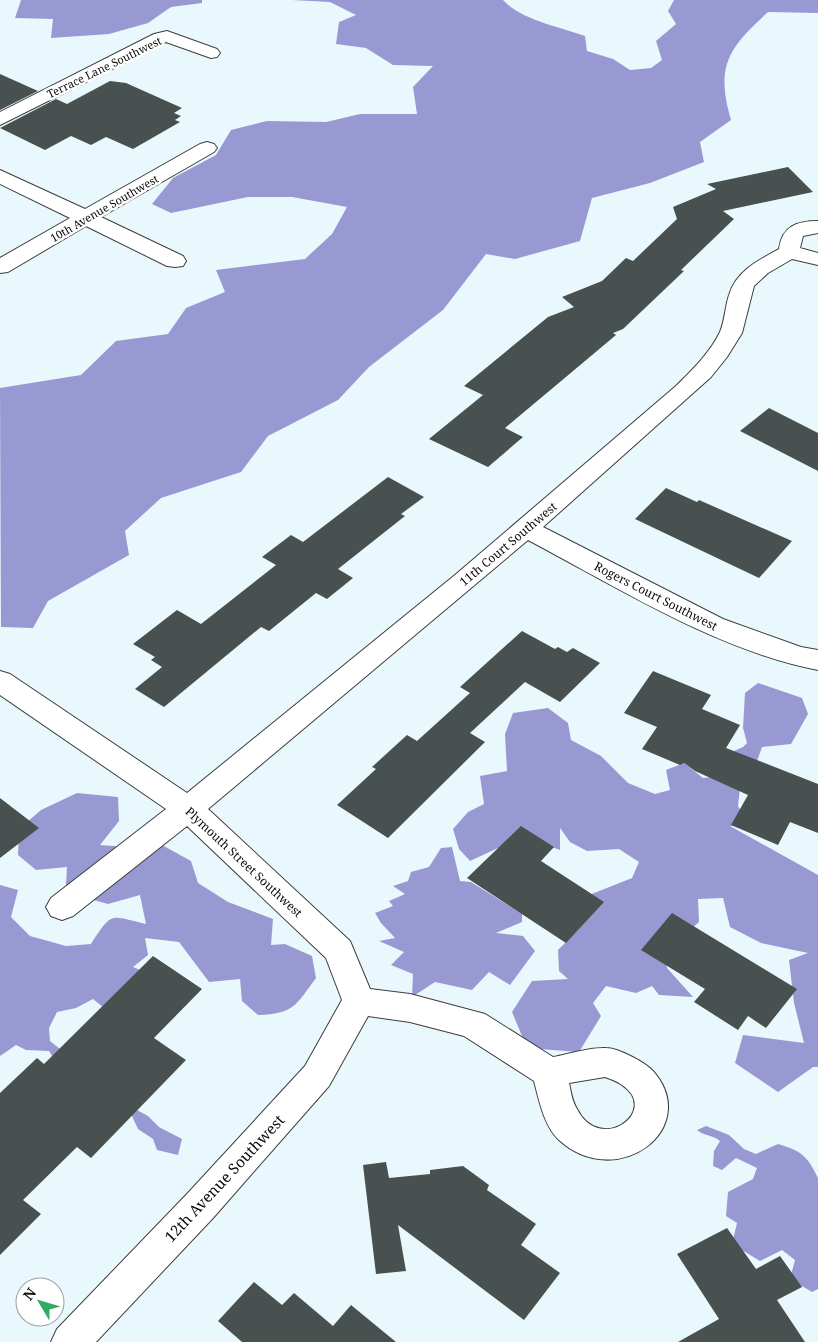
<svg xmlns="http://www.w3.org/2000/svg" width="818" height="1342" font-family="'Noto Serif',serif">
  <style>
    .forest { fill: #9899d2 }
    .building { fill: #485150 }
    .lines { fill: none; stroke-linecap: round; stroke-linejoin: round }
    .minor-casing { stroke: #3d3d3d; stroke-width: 2 }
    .minor { fill: #fff; fill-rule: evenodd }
    .labels { text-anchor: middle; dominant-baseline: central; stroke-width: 5; stroke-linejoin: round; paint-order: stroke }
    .far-street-label { font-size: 11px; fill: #0a0a0a; stroke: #fff }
    .street-label { font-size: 12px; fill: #0a0a0a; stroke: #fff }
    .near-street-label { font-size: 15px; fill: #0a0a0a; stroke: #fff }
  </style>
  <rect width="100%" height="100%" fill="#e9f8fd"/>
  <path class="forest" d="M21,0H202V3L171,7L148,23L109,34L51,38L53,19L15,18Z
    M292,0H503C521,20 560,27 585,36L587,51L613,59L630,70L651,68L662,60L656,41L676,24L668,11L674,0H818V13L768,12C729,48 715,65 731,120L700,142L704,162L650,183L592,198L580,241L515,259L486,254L443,310L369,367L338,400L268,436L241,472L161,498L125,531L129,555L48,601L33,628L1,627L0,388L81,375L116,341L168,334L186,308L225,292L216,270L305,259L332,234L347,207L292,197H248L171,213L152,204L173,178L216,155L231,130L267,121L326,122L360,114H417L413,87L433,66L393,65L366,48L336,44L339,22L356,15L330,2Z
    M758,683L802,698L808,714L791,744L762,747L755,767L740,788L738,806L749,823L730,826L818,875V1067H813L778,1092L735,1063L743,1035L804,1043L794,1003L789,960L808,953L761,943L730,927L723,898L698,899L699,922L665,953L667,968L693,997L659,995L652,986L636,993L606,986L593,1003L601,1016L579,1052L527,1048L512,1012L532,981L568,979L559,971L558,950L577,931L569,903L632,878L639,862L619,849L587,851L570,842L560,828V850L538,842L498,848L470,861L459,849L453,829L468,812L484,804L480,776L507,771L505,734L513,713L548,708L568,723L571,740L601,756L628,783L655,794L670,790L666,770L684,763L703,778L714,777L725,755L743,747L747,743L743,728L745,693Z
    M77,793L118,797L119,821L100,845L128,847L162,845L191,861L198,883L228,902L273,919L271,945L285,944L312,956L316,978C296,1005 294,1014 258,1015L242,1001L240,979L209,982L179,942L145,938L148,955L133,967L145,972L110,1013L93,999L76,1008L57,1012L49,1028L50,1041L137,1110L148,1116L159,1127L182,1139L178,1155L157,1150L153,1139L138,1129L131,1114L56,1062L49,1051L26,1050L16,1045L0,1056V885L18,890L11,917L30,936L66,946L91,944C113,910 110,916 146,924L140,895L108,904L90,899L66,886L67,867L36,870L18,855L19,829L41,810Z
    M452,847L460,881L471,882L522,914V922L496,933L523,936L535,951L510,985L489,972L472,990L435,982L412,997L413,974L391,965L404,952L379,941L395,938L381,923L375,913L393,906L389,901L405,894L393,886L408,881L411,872L429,867L441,848Z
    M706,1126L729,1135L744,1149L756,1154L778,1144C801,1151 807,1155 818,1178V1289L812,1292L790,1279L795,1260L782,1250L760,1261L732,1244L737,1223L726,1216L728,1192L753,1179L757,1168L736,1158L722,1170L713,1166L714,1151L720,1141C713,1135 704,1136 697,1130Z"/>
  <path class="building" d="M0,74L38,91L0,110Z
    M110,81L126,83L182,108L174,113L181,116L175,120L180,122L133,149L106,137L91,145L71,136L45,150L0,128L56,99L67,104Z
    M788,167L813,192L723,211L734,219L681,270L684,271L623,329L613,333L616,335L505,428L523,437L488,467L429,439L483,395L464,386L548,317L574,307L562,297L602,281L626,258L633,261L677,219L673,207L716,189L707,184Z
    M769,408L818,433V471L740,431Z
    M388,477L424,497L401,514L405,516L338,569L353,578L327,599L316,593L269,631L261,627L164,707L135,689L162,667L151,660L155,657L133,644L177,610L201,624L276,565L262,557L291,535L303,542Z
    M666,488L697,502L699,500L792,541L759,578L635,519Z
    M522,631L555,649L558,647L567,652L573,648L600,663L560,702L525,682L470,733L485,742L388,838L337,805L376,769L372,767L407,735L417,741L470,693L460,687Z
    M653,671L711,695L702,709L740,725L726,748L818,784V833L790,822L778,845L731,825L748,795L695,771L684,763L680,765L642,749L657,727L624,713Z
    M0,798L39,828L0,858Z
    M521,826L554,847L541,861L604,902L566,943L467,878Z
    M672,913L797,989L766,1028L748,1016L738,1030L694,1002L705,989L641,950Z
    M153,956L202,989L154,1038L186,1060L91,1158L77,1147L23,1200L41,1214L0,1255V1093L37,1058L44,1064Z
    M386,1162L389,1178L430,1174V1170L463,1166L489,1185L487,1190L536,1224L521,1245L560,1273L524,1320L398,1225L406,1271L376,1274L363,1165Z
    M727,1228L756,1269L780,1256L802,1287L777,1300L805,1342H678L719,1319L677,1254Z
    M254,1282L282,1305L294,1293L333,1326L351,1305L396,1342H242L218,1321Z"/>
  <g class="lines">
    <defs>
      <path id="minor" d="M167,31L217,49L220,53L217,57L211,58L166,42L0,125V112L154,34Z
        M207,142L214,144L217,148L214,152L101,217L183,256L186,261L183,266L175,267L167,266L86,226L8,272L0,273V258L70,218L0,184V170L85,209L200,144Z
        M818,221V233L803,236L800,248L818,253V265L792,259L768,273L754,286L742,333L727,357L711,377L543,527L723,619L801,647L818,650V670C716,650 619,588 528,540L208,809L350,941L370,989L410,994L485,1014L553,1057C568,1054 591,1047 606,1048C618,1048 645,1062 653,1071C703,1128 617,1193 559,1140C544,1126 539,1100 534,1081L464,1036L410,1022L368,1016L329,1086L213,1218L96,1342H51L57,1329L187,1194L305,1066L342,1000L326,958L187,826L73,916L62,920L51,916L46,907L51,898L166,809L0,695V671L10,674L187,793L455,575L676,386C692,370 710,353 720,332C725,320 725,307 729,295C736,271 759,260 779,249C782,226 797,221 818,221ZM605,1077C610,1079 617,1081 622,1085C661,1111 600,1155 577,1109C572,1101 571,1092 569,1083Z"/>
    </defs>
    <use href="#minor" class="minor-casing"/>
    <use href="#minor" class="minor"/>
  </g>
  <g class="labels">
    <g class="far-street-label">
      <text transform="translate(104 67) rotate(-26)">Terrace Lane Southwest</text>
      <text transform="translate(104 208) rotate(-30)">10th Avenue Southwest</text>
    </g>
    <g class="street-label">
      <text transform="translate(508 544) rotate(-40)">11th Court Southwest</text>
      <text transform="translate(656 596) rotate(27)">Rogers Court Southwest</text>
      <text transform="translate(244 862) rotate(43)">Plymouth Street Southwest</text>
    </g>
    <g class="near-street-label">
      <text transform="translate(224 1178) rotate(-47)">12th Avenue Southwest</text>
    </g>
  </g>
  <g transform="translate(40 1302) rotate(308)"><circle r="24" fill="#ffffff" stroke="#9d9d9d"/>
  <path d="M0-4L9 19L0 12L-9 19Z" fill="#32aa61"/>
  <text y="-8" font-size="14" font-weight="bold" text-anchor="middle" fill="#0a0a0a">N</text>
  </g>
</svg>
